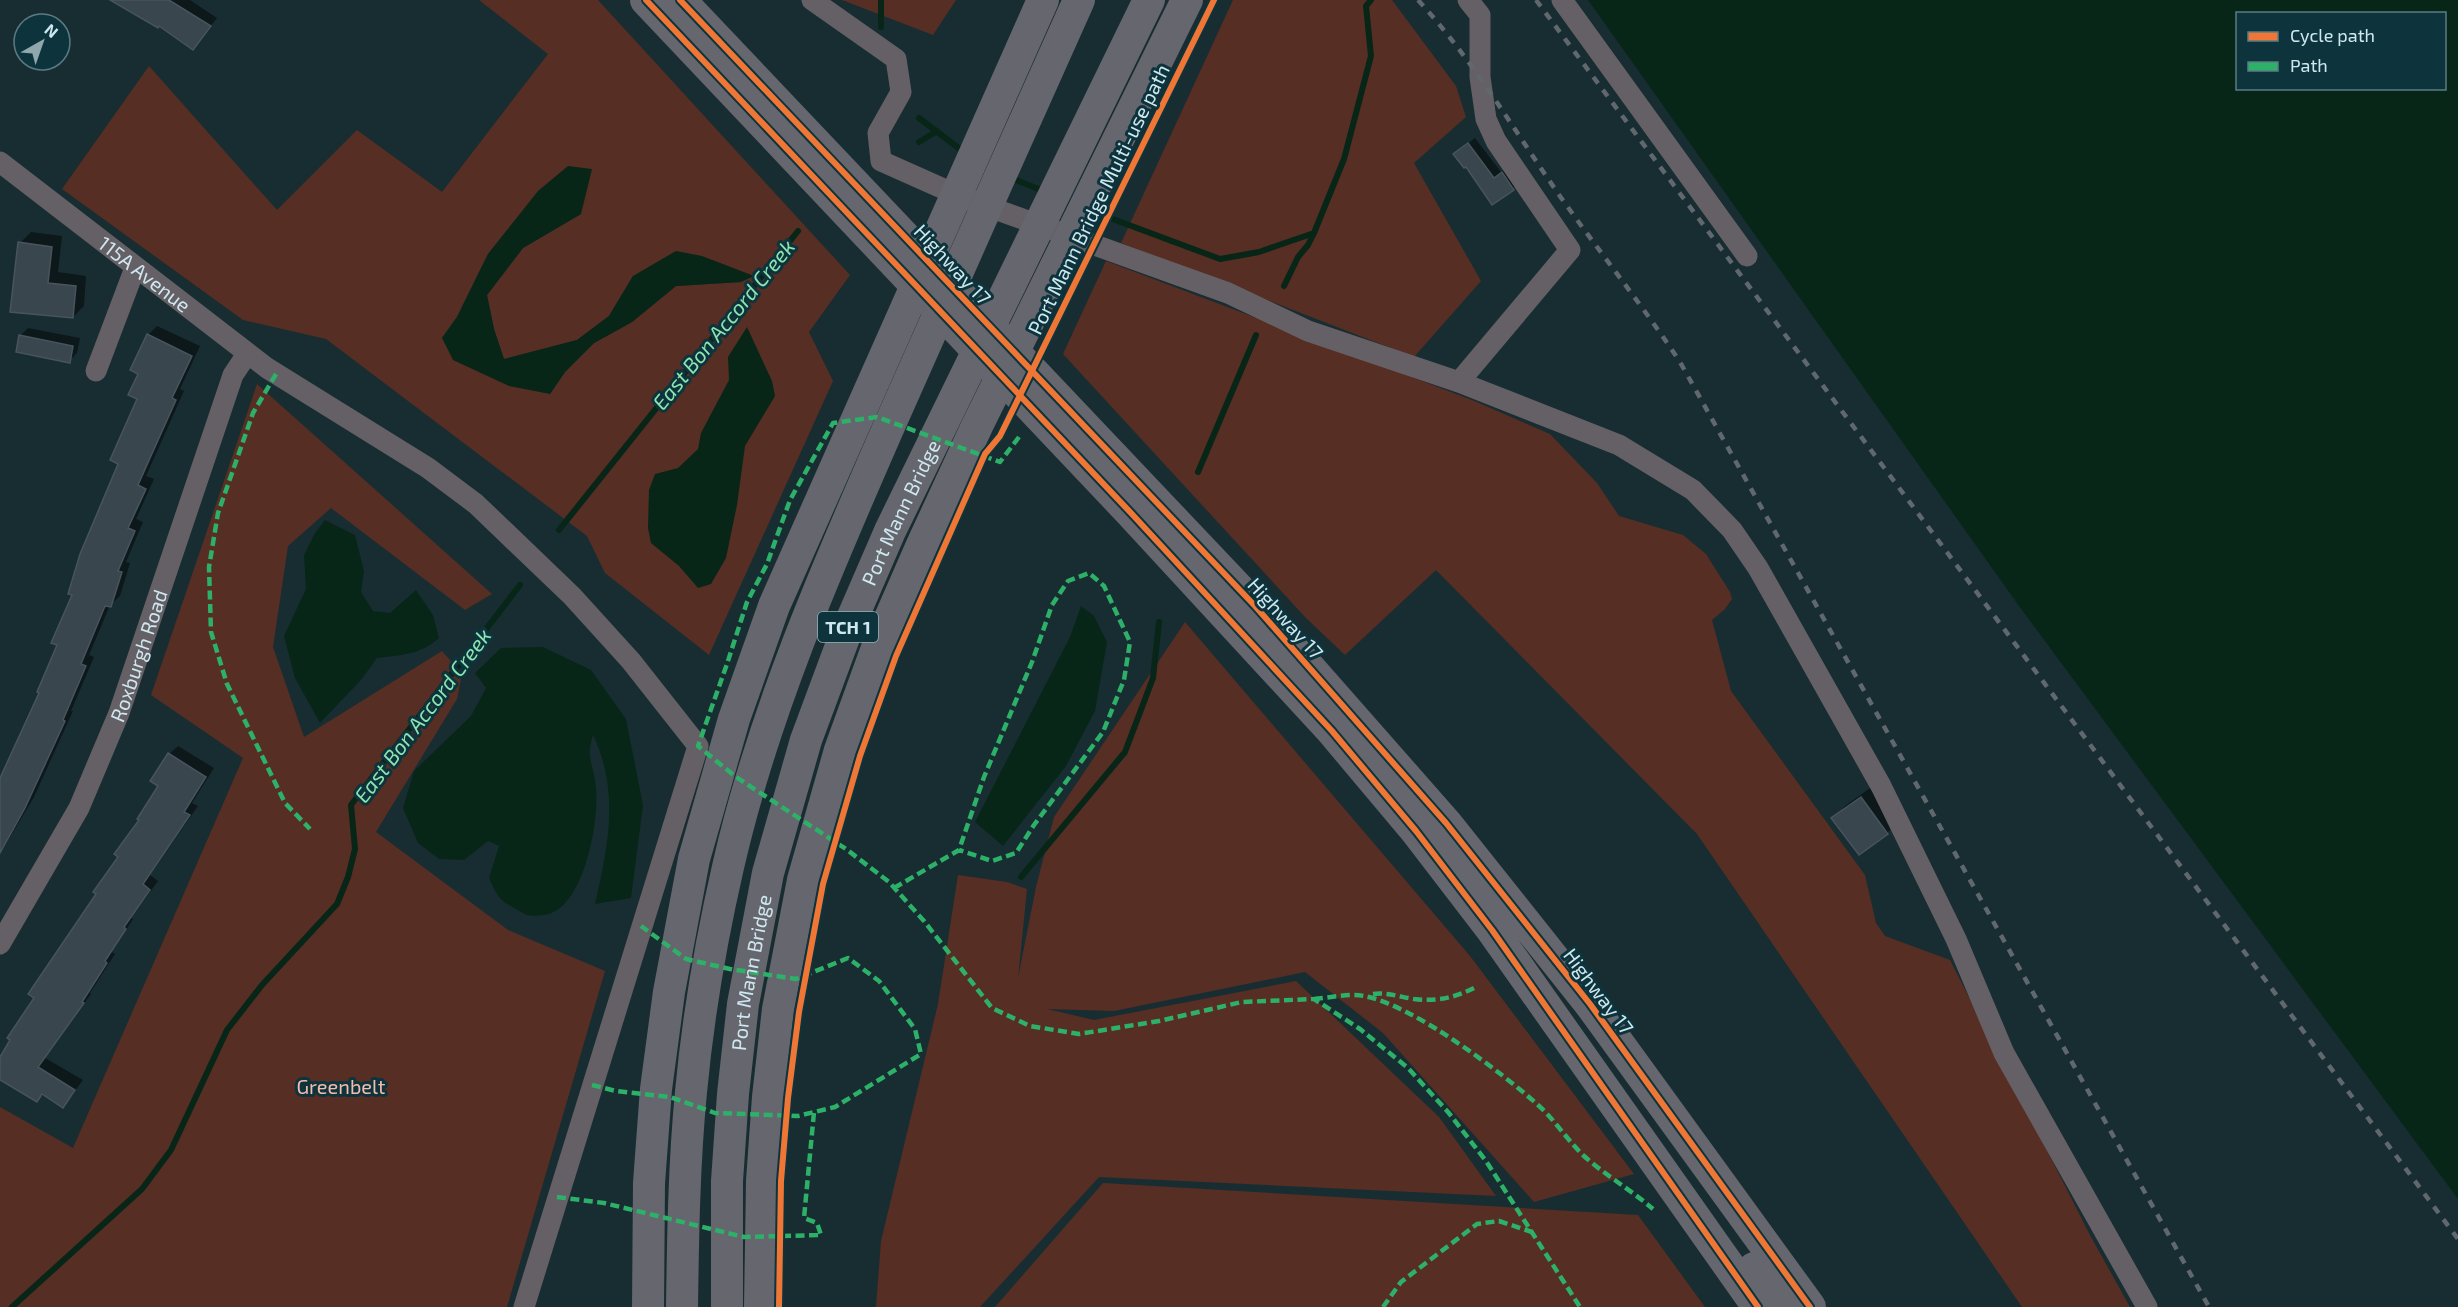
<svg xmlns="http://www.w3.org/2000/svg" width="2458" height="1307" font-family="'Exo 2',sans-serif">
  <style>
    .green { fill: #572e23; fill-rule: evenodd }
    .water { fill: #072617; fill-rule: evenodd }
    .shadow { fill: #0007 }
    .lines { fill: none; stroke-linecap: round; stroke-linejoin: round }
    .stream { stroke: #072617; stroke-width: 6 }
    .building { fill: #3a464e; stroke: #48545d; stroke-width: 1.5 }
    .minor { stroke: #646066; stroke-width: 21 }
    .highway { stroke: #65666e; stroke-width: 32 }
    .rail { stroke: #60686d; stroke-width: 4.5; stroke-dasharray: 8 8; stroke-linecap: butt }
    .highway-bridge { stroke: #65666e; stroke-width: 32 }
    .quiet { stroke: #2db169; stroke-width: 4.5; stroke-dasharray: 9 4.5; stroke-linecap: butt }
    .cycleway-casing { stroke: #0d343d; stroke-width: 10 }
    .cycleway { stroke: #f07635; stroke-width: 6 }
    .labels { text-anchor: middle; dominant-baseline: central; stroke-width: 6; stroke-linejoin: round; paint-order: stroke }
    .shield { fill: #0d343d; stroke: #95b2ba; stroke-width: 1.5 }
    .shield-label { font-size: 18px; font-weight: bold; fill: #cfe8ef }
    .street-label { font-size: 20px; fill: #cfe8ef; stroke: #0d343d }
    .park-label { font-size: 20px; fill: #f4bcad; stroke: #0d343d }
    .water-label { font-size: 21px; font-style: italic; fill: #8de5af; stroke: #0d343d }
  </style>
  <rect width="100%" height="100%" fill="#182d32"/>
  <path class="green" d="M479,0H598L850,275L809,332L833,381L709,655L605,573L587,536L326,339L243,320L62,189L149,66L277,210L357,130L442,192L548,54ZM581,214L523,248L487,295L494,329L504,359L577,340L609,316L633,276L741,282L676,286L632,322L594,343L565,372L550,394L442,338L457,317L488,254L515,221Z
    M842,0H956L933,35Z
    M1233,0H1392L1456,86L1466,117L1414,163L1481,281L1414,357L1121,243Z
    M1106,261L1472,400L1550,434L1597,483L1619,516L1683,535L1706,554L1730,592L1732,599L1725,609L1712,620L1731,691L1865,875L1876,923L1885,936L1950,960L2091,1237L2130,1307H2022L1697,834L1436,570L1345,655L1306,618L1063,354Z
    M257,384L492,594L465,610L331,508L288,546L273,647L304,737L442,651L462,674L457,699L376,832L508,930L605,971L507,1307H0V1107L73,1148L243,758L151,695Z
    M1185,622L1470,956L1634,1174L1534,1202L1383,1033L1305,972L1114,1011L1047,1009L1094,1020L1296,981L1439,1117L1496,1196L1099,1177L980,1307H876L881,1241L938,1004L958,875L1007,882L1027,889L1018,978L1036,887L1054,817Z
    M1103,1183L1638,1215L1705,1307H995Z"/>
  <path class="water" d="M1588,0H2458V1199L2019,606ZM2238,14H2444V88H2238Z
    M568,166L592,169L581,214L523,248L487,295L494,329L504,359L577,340L609,316L633,276L676,251L702,256L754,276L741,282L676,286L632,322L594,343L565,372L550,394L509,386L453,360L442,338L457,317L488,254L538,191Z
    M747,327L772,381L775,396L745,446L737,505L726,558L711,584L698,588L679,566L651,543L648,528L649,490L655,474L678,468L698,449L701,433L729,380L728,357Z
    M325,520L355,535L364,571L361,592L373,611L390,613L416,590L433,615L439,638C420,655 402,655 377,658L361,680L320,723L295,678L284,636L306,589L304,555L315,533Z
    M1081,606L1094,616L1107,642L1095,711L1066,766L1003,846L975,822L1070,637Z
    M543,647L591,670L626,719L643,805L631,898L595,904C608,846 620,792 593,735C585,760 595,766 596,789C599,822 584,910 544,915C535,916 530,917 523,913C500,900 500,902 489,878L499,846L488,841L464,860L439,859L418,843L403,808L414,771L471,716L486,688L475,673L501,648Z"/>
  <path class="shadow" d="M126,0H190L217,18L193,48Z
    M1475,138L1501,172L1509,167L1519,182L1513,188L1466,165L1462,148Z
    M31,232L62,236L58,272L86,276L84,306L73,317L12,310L20,243Z
    M157,326L200,346L180,389L184,391L146,476L154,479L136,519L143,522L126,562L130,563L120,596L110,605L89,655L94,657L71,711H73L34,797L0,854V781L41,692L59,645L74,594L120,463L139,398L140,373L148,335Z
    M28,328L80,338L77,353L69,361L20,336Z
    M178,746L214,768L192,803L198,806L150,875L158,881L131,918L133,919L112,952L115,954L90,993L91,994L45,1058L83,1080L63,1106L44,1094L37,1100L0,1078V1060L160,786L169,754Z
    M1873,786L1899,821L1887,833L1833,818L1845,806Z"/>
  <g class="lines">
    <path class="stream" d="M881,27V0
      M919,118L965,153
      M919,142L937,131
      M1011,178L1046,192
      M1094,212L1220,259L1259,252L1314,233L1344,159L1371,56L1366,6L1371,0
      M1284,286L1298,257L1308,245L1314,233
      M1198,472L1256,335
      M559,530L798,231
      M1021,877L1125,752L1153,678L1159,622
      M12,1307L142,1189L171,1150L227,1030L262,985L337,904L348,877L355,849L351,805L520,585"/>
  </g>
  <path class="building" d="M110,0H169L211,26L193,50L159,26L158,28Z
    M1468,143L1494,178L1502,172L1514,190L1492,205L1466,167L1464,168L1453,154Z
    M18,242L52,247L48,283L76,286L73,318L10,312Z
    M147,334L192,356L172,398L176,400L138,485L146,489L128,528L135,531L118,571L122,572L111,607L105,606L81,664L86,666L63,720L65,721L25,808L0,853V778L39,693L37,692L57,645L51,643L72,595L68,594L80,554L118,464L110,460L137,399L128,395L138,374L130,370Z
    M19,335L73,346L70,363L16,352Z
    M168,753L206,777L184,812L190,815L143,884L150,890L124,927L126,929L105,961L107,963L82,1002L84,1003L38,1067L75,1090L63,1108L42,1094L37,1102L0,1080V1057L10,1040L7,1038L34,998L28,994L96,894L93,892L118,857L114,854L139,820L137,819L158,786L150,781Z
    M1861,797L1888,834L1859,855L1831,818Z"/>
  <g class="lines">
    <g class="minor">
      <path d="M812,0L896,59L901,92L878,133L881,161L964,198L1228,293L1308,331L1459,382L1619,445L1693,490L1732,530L1758,568L1881,786L1956,939L2004,1053L2147,1307"/>
      <path d="M1562,0L1747,256"/>
      <path id="s1" d="M0,162L267,368L428,468L476,504L572,596L631,661L698,746L524,1307"/>
      <path d="M96,371L135,268"/>
      <path d="M1459,382L1570,250L1496,141L1486,119L1480,77V15L1468,0"/>
      <path id="s2" d="M0,944L79,808L119,713L233,375L247,354"/>
    </g>
    <path class="highway" d="M646,0L1131,513L1332,731L1416,831L1492,930L1758,1307
      M680,0L1255,606L1446,823L1590,1004L1810,1307
      M1754,1268L1782,1307"/>
    <path class="rail" d="M1418,0C1474,61 1515,132 1562,199C1601,254 1643,306 1680,362L2209,1307
      M1536,0L2458,1239"/>
    <g class="highway-bridge">
      <path d="M648,1307L649,1183L656,1089L669,992L694,859L734,719L774,606L1043,0"/>
      <path d="M682,1307C683,1235 684,1164 691,1092C698,1017 711,941 728,867C763,713 827,568 890,424C952,283 1016,141 1079,0"/>
      <path id="s3" d="M727,1307V1181L733,1094L743,1004L768,873L806,740L845,635L890,531L1149,0"/>
      <path d="M760,1307L762,1181L768,1097L778,1009L803,880L840,750L877,648L922,545L977,426L1187,0"/>
    </g>
    <path class="quiet" d="M276,374L253,413L218,513L209,567L211,632L227,684L285,803L310,829
      M1019,437L1000,462L877,417L833,423L790,500L767,564L747,602L727,664L698,746L736,777L846,849L889,882L924,921L992,1008L1030,1026L1079,1034L1159,1021L1242,1002L1314,999L1360,1029L1408,1068L1448,1112L1486,1161L1580,1307
      M894,888L959,850L984,777L1032,662L1052,605L1068,581L1089,573L1104,586L1130,642L1124,680L1103,732L1034,825L1016,853L992,861L959,850
      M1373,994C1387,992 1400,997 1414,999C1438,1002 1457,997 1478,986
      M1314,999C1329,998 1349,993 1364,996C1413,1005 1500,1071 1538,1105C1555,1120 1567,1140 1584,1156C1605,1175 1631,1190 1653,1209
      M592,1085L616,1091L670,1097L715,1113L798,1116L835,1107L921,1054L915,1029L879,981L848,958L796,979L730,969L686,959L641,926
      M557,1197L604,1203L744,1237L821,1235L817,1223L804,1218L814,1112
      M1383,1307L1401,1282L1477,1224L1499,1221L1532,1232"/>
    <defs>
      <path id="cycleway" d="M646,0L1131,513L1332,731L1416,831L1492,930L1758,1307
        M680,0L1255,606L1446,823L1590,1004L1810,1307
        M779,1307L781,1181L788,1098L799,1012L823,884L860,756L896,656L985,454L1000,436L1214,0"/>
    </defs>
    <use href="#cycleway" class="cycleway-casing"/>
    <use href="#cycleway" class="cycleway"/>
  </g>
  <g class="labels">
    <rect class="shield" x="818" y="612" width="60" height="30" rx="4.5"/>
    <g class="shield-label">
      <text x="848" y="627">TCH 1</text>
    </g>
    <g class="street-label">
      <text transform="translate(1098 199) rotate(-64)">Port Mann Bridge Multi-use path</text>
      <text transform="translate(953 264) rotate(47)">Highway 17</text>
      <text stroke="none"><textPath href="#s1" startOffset="183">115A Avenue</textPath></text>
      <text stroke="none"><textPath href="#s3" startOffset="822">Port Mann Bridge</textPath></text>
      <text transform="translate(1286 618) rotate(48)">Highway 17</text>
      <text stroke="none"><textPath href="#s2" startOffset="321">Roxburgh Road</textPath></text>
      <text stroke="none"><textPath href="#s3" startOffset="336">Port Mann Bridge</textPath></text>
      <text transform="translate(1599 991) rotate(53)">Highway 17</text>
    </g>
    <g class="park-label">
      <text x="341" y="1086">Greenbelt</text>
    </g>
    <g class="water-label">
      <text transform="translate(723 324) rotate(-51)">East Bon Accord Creek</text>
      <text transform="translate(422 715) rotate(-53)">East Bon Accord Creek</text>
    </g>
  </g>
  <rect x="2236" y="12" width="210" height="78" fill="#0d343d" stroke="#5b7c84" stroke-width="1.5"/>
  <rect x="2248" y="32" width="30" height="9" fill="#f07635" stroke="#5b7c84" stroke-width="1.5"/>
  <text x="2290" y="42" font-size="18" fill="#cfe8ef">Cycle path</text>
  <rect x="2248" y="62" width="30" height="9" fill="#2db169" stroke="#5b7c84" stroke-width="1.5"/>
  <text x="2290" y="72" font-size="18" fill="#cfe8ef">Path</text>
  <g transform="translate(42 42) rotate(40)"><circle r="28" fill="#0d343d" stroke="#5b7c84" stroke-width="1.5"/>
  <path d="M0-4.5L10 22L0 15L-10 22Z" fill="#8fa7ad"/>
  <text y="-9" font-size="16" font-weight="bold" text-anchor="middle" fill="#cfe8ef">N</text>
  </g>
</svg>
